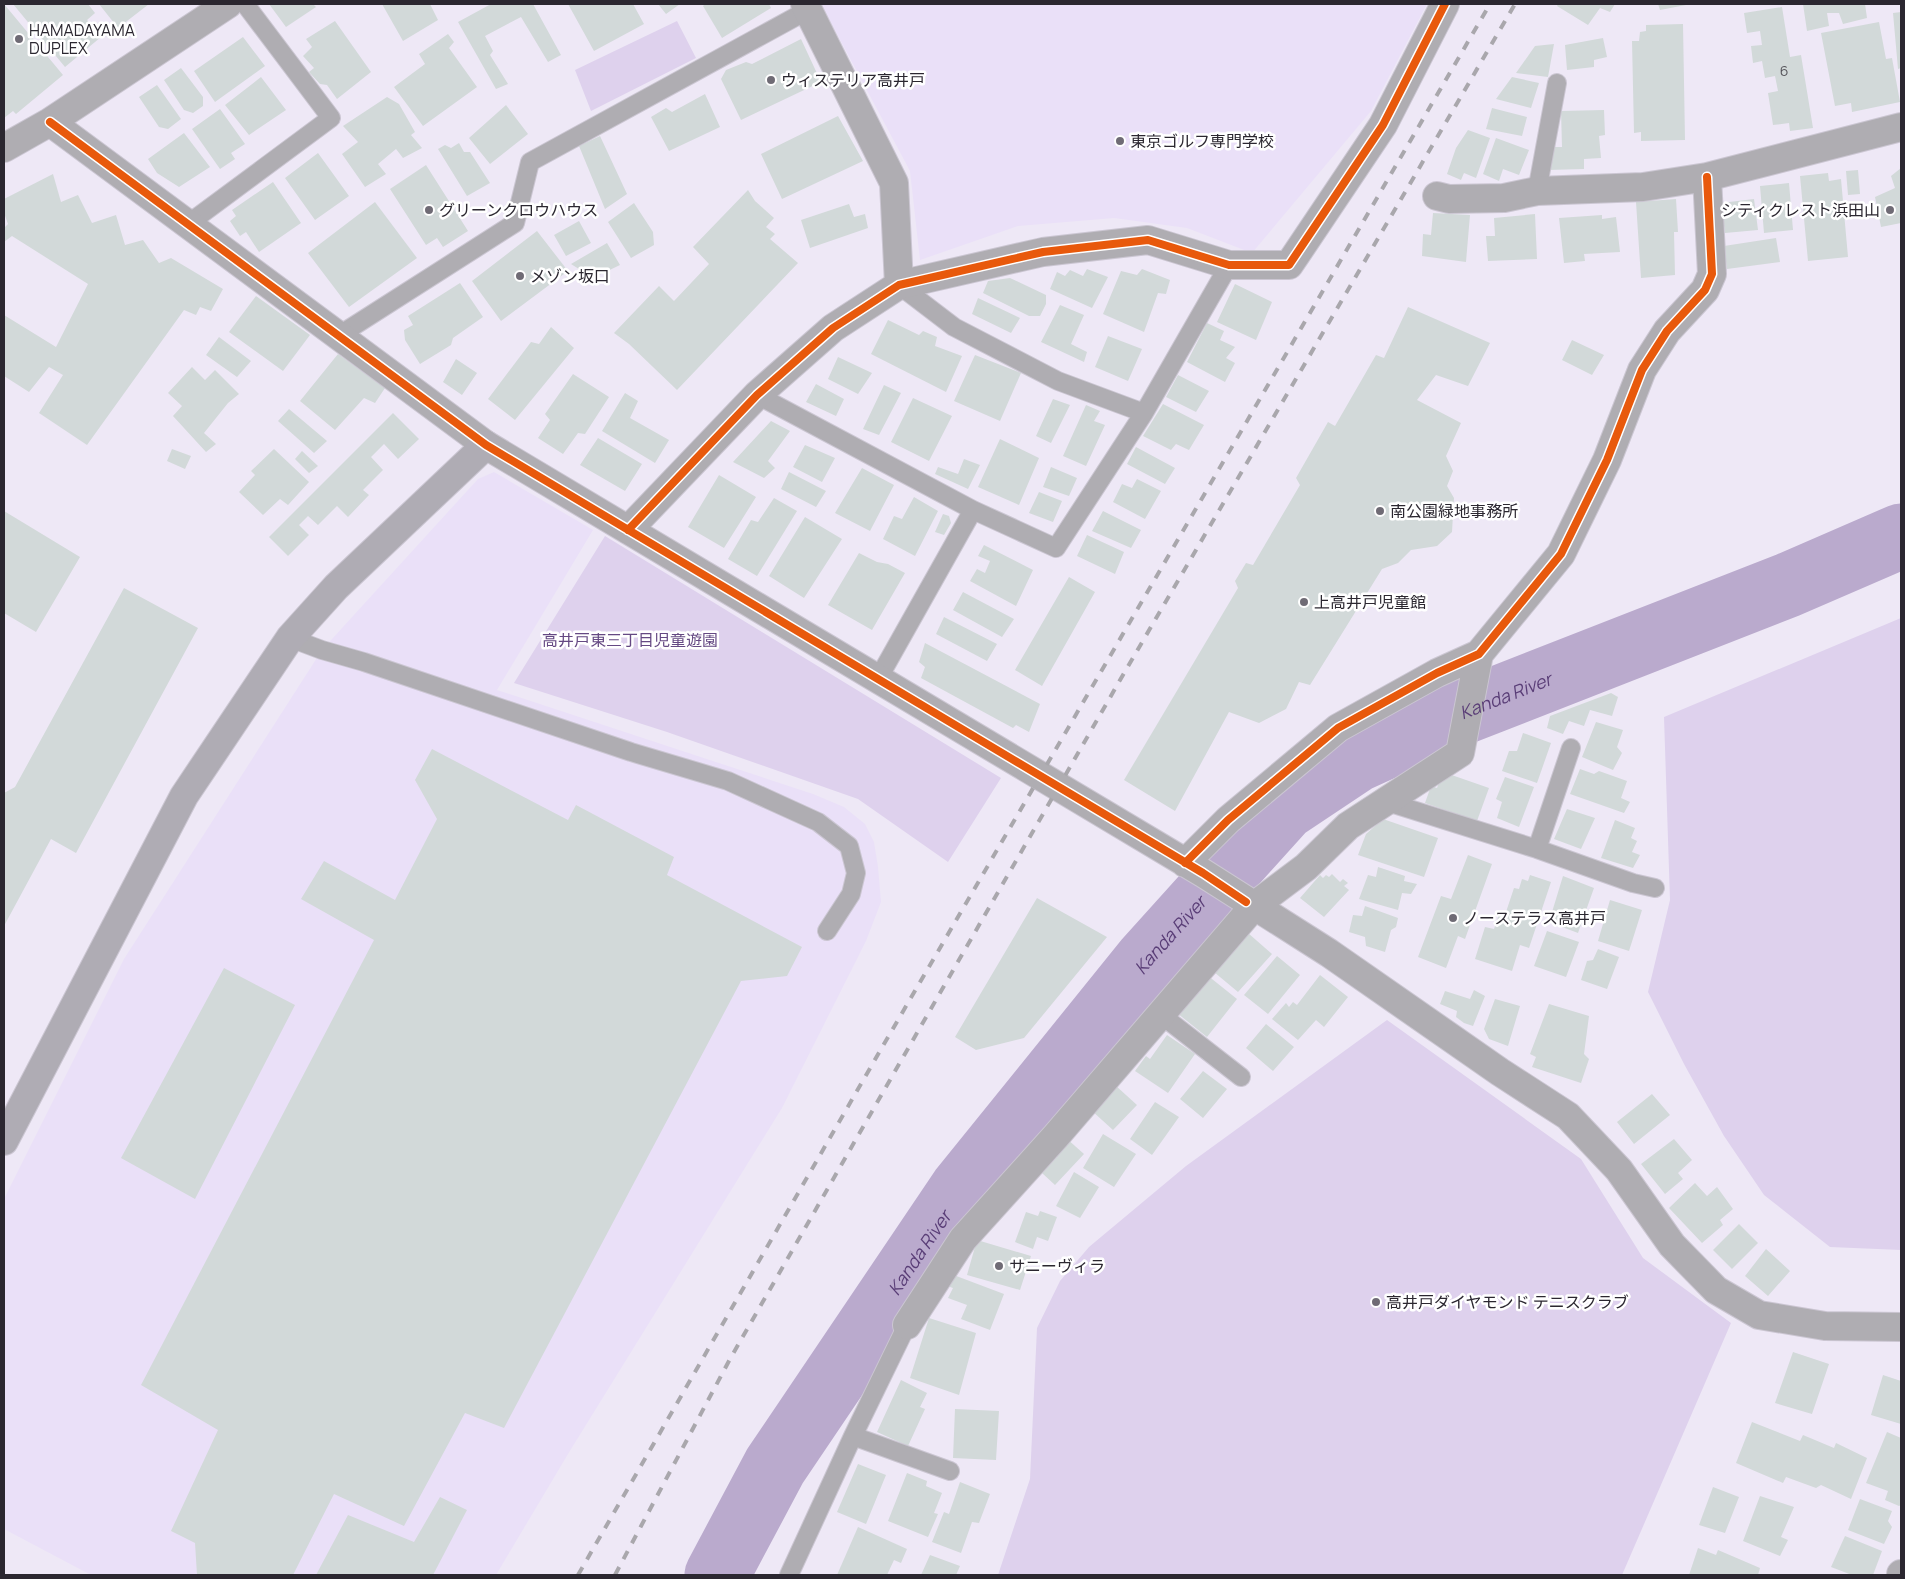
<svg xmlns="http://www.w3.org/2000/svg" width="1905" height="1579" font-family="Manrope,'Noto Sans JP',sans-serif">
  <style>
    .built { fill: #eae0f8 }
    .green { fill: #ded1ed }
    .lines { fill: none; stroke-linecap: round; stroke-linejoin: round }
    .river { stroke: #baaacd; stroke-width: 65 }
    .building { fill: #d2d9d9 }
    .lane-casing { stroke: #cbc6d2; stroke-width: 20 }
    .street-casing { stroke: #cbc6d2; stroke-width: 30 }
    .secondary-casing { stroke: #cbc6d2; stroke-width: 30 }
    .lane { stroke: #afadb2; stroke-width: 18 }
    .street { stroke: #afadb2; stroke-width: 28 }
    .secondary { stroke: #afacb4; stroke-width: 28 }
    .rail { stroke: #a9a7ac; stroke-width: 4; stroke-dasharray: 9 9; stroke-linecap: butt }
    .cycleway-casing { stroke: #fff; stroke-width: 11 }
    .cycleway { stroke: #e8590c; stroke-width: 8 }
    .poi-dot { fill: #6f6b75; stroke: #fff; stroke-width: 2 }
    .labels { text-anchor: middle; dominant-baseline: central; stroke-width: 5; stroke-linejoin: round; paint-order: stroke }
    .number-label { font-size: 14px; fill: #55545a }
    .poi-label { font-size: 16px; fill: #2b2730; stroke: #fff; text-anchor: start }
    .park-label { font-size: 16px; fill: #654983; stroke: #fff }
    .water-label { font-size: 18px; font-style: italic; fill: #5a3e77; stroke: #fff }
  </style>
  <rect width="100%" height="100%" fill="#eee8f6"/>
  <path class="built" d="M821,4H1427L1371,111L1252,253L1187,228L1114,218L1018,226L920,260L910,171Z
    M494,472L593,530L497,690L813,794L844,807L865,824L874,842L878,867L881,902L866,941L782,1108L568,1454L496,1575H91L4,1529V1199L124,959L322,650L478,479Z"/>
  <path class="green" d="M677,21L696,58L591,111L575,70Z
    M605,536L1001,778L948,862L858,799L667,732L514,683Z
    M1901,618V1250L1830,1247L1764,1195L1724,1136L1684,1064L1648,992L1670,900L1664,717Z
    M1387,1020L1581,1159L1643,1258L1731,1323L1622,1575H998L1030,1479L1037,1328L1060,1281L1089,1247L1186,1166Z"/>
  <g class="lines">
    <path class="river" id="s1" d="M717,1575L775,1466L962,1189L1147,960L1284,808L1356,760L1448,718L1788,585L1901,536"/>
  </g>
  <path class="building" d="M4,4L63,75L16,114L13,111L4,118Z
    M13,4H88L95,13L87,20L101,37L65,67Z
    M99,4H149L118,28Z
    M269,4H313L316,7L286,27Z
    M382,4H430L438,20L403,41Z
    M491,4H533L561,55L548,62L521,17L485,36L493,51L490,55L508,84L496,89L458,22Z
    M568,4H633L644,24L594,51Z
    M658,4H680L666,14Z
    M705,4H769L771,8L722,38L703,6Z
    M1558,4H1615L1610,12L1600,8L1588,25L1557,6Z
    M1658,4H1686V5L1660,10Z
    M1803,4H1865L1867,18L1843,24L1839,13H1827L1829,26L1807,31Z
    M1782,7L1790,57L1801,55L1813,128L1790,131L1789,123L1773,125L1768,93L1778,91L1775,76L1765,78L1762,61L1753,63L1751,46L1762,45L1760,31L1747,33L1744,13Z
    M1901,12V68L1898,69L1893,13Z
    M335,21L371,72L337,99L327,85L320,84L309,72L314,68L303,56L312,47L306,39Z
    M1879,22L1886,59L1892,58L1900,102L1852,112L1851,103L1835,106L1821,33Z
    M1683,24L1685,140L1641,141V132L1634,133L1632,41H1639L1640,32L1646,31V25Z
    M448,34L454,42L449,48L477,87L423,126L394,87L425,64L419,54Z
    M243,37L265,66L215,102L194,71Z
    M1603,38L1607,57L1594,60V67L1567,70L1565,45Z
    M801,39L821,82L741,120L721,79L726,70L746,62L752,64Z
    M1554,44L1548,77L1516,73L1535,46Z
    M181,68L203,97V106L193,113L184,110L164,80Z
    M261,77L286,110L249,135L225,105Z
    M1512,77L1539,83L1531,108L1496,99Z
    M157,85L181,119L168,129L159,127L139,97Z
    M705,94L720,127L669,151L651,117L666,108L672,112Z
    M387,97L399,104L415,132L411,135L422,148L403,158L396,149L378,164L386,174L365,187L342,154L358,142L343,126Z
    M506,105L528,134L490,164L469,138Z
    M1492,108L1527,117L1522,136L1486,129Z
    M220,109L245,144L231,153L235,159L220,169L192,129Z
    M1604,110L1605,135L1599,136L1601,158L1584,159V169L1548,170L1546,147H1562L1561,111Z
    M838,116L863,161L782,199L761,154Z
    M1468,130L1490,138L1476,178L1464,173L1461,180L1447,174L1456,148Z
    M184,133L210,167L179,187L157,173L148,159Z
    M600,136L627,194L605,209L579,146Z
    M1496,138L1529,150L1519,175L1503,169L1499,181L1483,174Z
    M459,143L464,152H470L490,183L467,196L438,149L445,145L451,148Z
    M318,153L349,196L315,220L285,178Z
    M426,165L468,231L443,247L437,238L426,245L390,189Z
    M1901,168V223L1881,227L1875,197L1895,188L1891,176Z
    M1858,170L1860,194L1848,195L1846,171Z
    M1828,173L1829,181L1841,179L1848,257L1808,261L1800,176Z
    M53,174L61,202L78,195L92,223L116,215L125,245L143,240L159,263L171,258L223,289L211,311L200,307L196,315L184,310L87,445L39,413L63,375L49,367L29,392L4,376V315L56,347L88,284L12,236L4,242V228L8,224L4,213V199Z
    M273,182L301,223L259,252L246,232L240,236L230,221L236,216L232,210Z
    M1789,183L1793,230L1764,233L1760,186Z
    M748,190L755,201L774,218L766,227L775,234L770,239L798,263L677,390L629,344L614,333L659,286L674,301L709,264L693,247Z
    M1676,199L1678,232H1674L1675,275L1641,278L1636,202Z
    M1754,199L1758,230L1725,233L1721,203Z
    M375,202L417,258L349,307L308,253Z
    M634,203L653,232L654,245L631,258L608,222Z
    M849,204L854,217L865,214L868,228L810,248L801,220Z
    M1433,213L1470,215L1466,262L1422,256L1423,234L1431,235Z
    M1535,214L1537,259L1488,261L1486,236H1495L1494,218Z
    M1602,215V219L1616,217L1620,252L1584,254L1585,261L1564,263L1559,218Z
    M579,221L591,243L566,256L554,235Z
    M537,231L568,271L501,321L472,281Z
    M1776,238L1780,262L1727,269L1724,246Z
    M607,243L620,265L593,278L571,264Z
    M1087,269L1108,277L1092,308L1050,289L1057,272L1065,276L1070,270L1083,276Z
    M1142,269L1170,280L1166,294L1158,293L1144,332L1103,314L1121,271L1137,275Z
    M1010,278L1046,295V304L1040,316H1029L983,293L988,281Z
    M460,283L483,317L453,338L451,345L420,364L405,340L404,330L413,325L408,316Z
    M1235,284L1272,302L1256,340L1217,322Z
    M256,296L310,335L283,371L229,332Z
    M978,298L1020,318L1011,333L972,314Z
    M1060,305L1084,315L1071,344L1087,352L1084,362L1041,342Z
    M1408,307L1490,343L1468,386L1436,375L1417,400L1461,423L1446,456L1453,471L1447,486L1454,498L1452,532L1437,546L1411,550L1398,563L1382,569L1310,685L1299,682L1286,709L1259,723L1229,712L1175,811L1124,780L1238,588L1235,581L1246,563L1253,565L1300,485L1296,478L1328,422L1335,426L1376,355L1384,358Z
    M888,320L919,335L923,331L937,337L935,346L962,356L946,392L871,354Z
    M1207,323L1224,331L1220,340L1235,347L1226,358L1235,363L1225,382L1187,362Z
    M551,327L574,348L515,420L488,399L531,342L539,344Z
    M1108,336L1142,349L1128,381L1095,367Z
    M219,337L251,361L237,377L206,355Z
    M1572,340L1604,355L1592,375L1562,360Z
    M338,354L385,388L375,403L364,398L335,430L300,401Z
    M975,355L1021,373L1000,421L954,401Z
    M838,357L872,373L858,394L828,379Z
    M456,359L477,373L462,395L443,382Z
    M192,367L205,380L215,370L239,394L228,403L204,433L216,444L206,452L173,416L182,406L168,393Z
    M573,374L609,397L585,434L578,433L563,454L538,438L550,420L545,414Z
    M1178,375L1209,391L1196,412L1166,397Z
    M816,384L844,399L836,416L806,402Z
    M884,385L901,393L879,435L863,429Z
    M625,393L638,401L630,418L669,440L655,463L602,431Z
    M913,398L952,416L929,461L891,442Z
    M1053,399L1070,405L1051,443L1036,436Z
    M1163,404L1204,425L1189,450L1176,444L1171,450L1143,436Z
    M1086,405L1100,411L1094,421L1105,425L1086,466L1063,456Z
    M289,409L327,441L314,453L278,421Z
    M393,413L419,439L398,459L384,444L371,457L383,470L363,490L369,495L348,517L337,506L318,525L308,516L299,525L309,535L288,556L269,537Z
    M771,421L790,431L768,461L775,468L764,478L733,462Z
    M598,438L642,464L625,491L580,465Z
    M1000,439L1039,458L1019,505L978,487Z
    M805,445L835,458L822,482L793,467Z
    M1136,447L1175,468L1165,484L1127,464Z
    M172,449L191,456L185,469L167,461Z
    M274,449L309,482L288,505L280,499L263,515L239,492L255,475L251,471Z
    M302,451L318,466L309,473L295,459Z
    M964,459L980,465L968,489L935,474L938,467L958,474Z
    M1051,467L1077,478L1069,496L1043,487Z
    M862,468L894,485L870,531L835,513Z
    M789,472L826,491L816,507L781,489Z
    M719,475L756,497L724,548L688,527Z
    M1137,479L1161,491L1145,519L1113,502L1122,484L1132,488Z
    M1039,492L1062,501L1053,522L1029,513Z
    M914,497L938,511L915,556L883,539L894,516L902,519Z
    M774,498L797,511L757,576L728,559L751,520L758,522Z
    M4,511L80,557L36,632L4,613Z
    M1103,511L1141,530L1131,548L1092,531Z
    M943,514L949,516L951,523L944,535L935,532Z
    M805,517L842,539L804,598L769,576Z
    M1087,535L1124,552L1115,574L1077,556Z
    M984,545L1033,570L1016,606L970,581L977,569L985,573L990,561L978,556Z
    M859,553L877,562L888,564L905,573L872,630L828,605Z
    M1069,577L1095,592L1042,686L1015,670Z
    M124,588L198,628L76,853L51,839L4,926V793L15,787Z
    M963,592L1014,619L1002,637L953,610Z
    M944,617L997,644L987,661L936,634Z
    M925,643L1040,704L1029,732L1016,725L1013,728L921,678L925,667L919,662Z
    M1611,693L1618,697L1612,716L1590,710L1584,726L1569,721L1563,734L1547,728L1550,716Z
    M1596,722L1623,730L1617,747L1622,753L1613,770L1582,757Z
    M1523,733L1551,743L1537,783L1502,771L1509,751H1517Z
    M432,749L568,820L576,805L674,857L667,875L802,947L787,976L741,981L504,1428L465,1413L404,1526L334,1494L293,1575H197L195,1543L171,1531L218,1430L141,1385L374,940L301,899L324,861L395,900L437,819L415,780Z
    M1580,769L1594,774L1599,771L1627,781L1621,798L1630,802L1624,813L1570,794Z
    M1443,772L1489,788L1477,821L1425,803L1431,786L1437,788Z
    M1505,777L1534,787L1519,827L1497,818L1502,802L1496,799Z
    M1567,809L1595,818L1581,849L1554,839Z
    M1383,819L1438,838L1424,877L1358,855L1366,834Z
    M1615,820L1635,828L1631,838L1637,841L1632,852L1640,855L1633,868L1601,858Z
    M1468,855L1492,864L1465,939L1458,936L1446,968L1418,957L1441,896L1451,899Z
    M1378,867L1405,876L1404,881L1417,884L1411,894L1402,893L1398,910L1359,899L1368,875L1376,877Z
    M1332,874L1340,882L1343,879L1348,883L1344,886L1349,890L1324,917L1300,898L1320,875L1323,878L1326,875L1329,877Z
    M1530,875L1551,882L1529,948L1520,945L1512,971L1475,959L1485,927L1494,929L1500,911L1506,912L1514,888L1519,889L1522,879L1528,881Z
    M1563,876L1594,888L1578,933L1549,922Z
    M1037,898L1107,937L1024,1038L976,1050L955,1037Z
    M1610,900L1642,910L1629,951L1598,941Z
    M1365,906L1398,918L1396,927L1391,930L1385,952L1366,946L1365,937L1349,932L1353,915L1362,916Z
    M1547,931L1579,942L1566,977L1534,966Z
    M1248,933L1272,954L1238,992L1214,972Z
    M1598,949L1619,957L1607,989L1581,980L1587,961L1593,960Z
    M1277,956L1300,975L1268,1014L1244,995Z
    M224,968L295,1005L195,1199L121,1158Z
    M1207,975L1237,999L1207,1037L1177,1013Z
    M1320,975L1348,997L1324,1027L1316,1020L1298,1040L1272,1019L1286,1003L1289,1007L1293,1002L1297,1005Z
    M1474,990L1485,996L1473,1026L1464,1023L1456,1017L1457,1011L1440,1004L1445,991L1470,999Z
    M1495,999L1520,1006L1508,1046L1489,1039L1484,1029Z
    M1549,1004L1589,1016L1584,1054L1589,1059L1581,1083L1532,1067L1536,1057L1530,1054Z
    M1266,1024L1294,1047L1273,1071L1246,1048Z
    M1167,1035L1195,1054L1168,1093L1135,1071L1146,1056L1150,1059Z
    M1203,1071L1227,1089L1203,1118L1180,1099Z
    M1115,1085L1137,1105L1113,1130L1091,1110Z
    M1652,1094L1670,1115L1634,1144L1617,1122Z
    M1155,1102L1179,1117L1152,1155L1130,1139Z
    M1103,1134L1136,1154L1114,1187L1083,1168Z
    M1066,1138L1084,1154L1055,1185L1042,1173L1057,1157L1052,1152Z
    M1674,1139L1692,1160L1678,1173L1683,1179L1665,1194L1641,1164Z
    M1074,1172L1099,1187L1080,1218L1056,1206Z
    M1695,1183L1707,1196L1717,1187L1733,1209L1720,1220L1723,1225L1702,1243L1669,1208Z
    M1040,1211L1057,1217L1048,1241L1037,1237L1033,1249L1015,1242L1026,1212L1038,1216Z
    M1739,1224L1758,1243L1732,1269L1713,1250Z
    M977,1240L1031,1256L1020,1290L967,1275Z
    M1766,1249L1790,1271L1768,1296L1745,1276Z
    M951,1274L1004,1294L990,1330L961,1319L967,1305L948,1298L953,1288L947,1286Z
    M929,1318L976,1333L959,1395L910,1378Z
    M1793,1352L1829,1364L1812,1414L1775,1403Z
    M1883,1375L1901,1381V1424L1871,1415Z
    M901,1380L927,1393L920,1407L925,1409L908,1446L877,1432Z
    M955,1409L999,1411L996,1460L953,1458Z
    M1752,1422L1800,1441L1803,1435L1834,1448L1836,1443L1867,1458L1851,1499L1821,1485L1816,1488L1786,1477L1783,1483L1736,1463Z
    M1887,1432L1901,1438V1505L1899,1506L1885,1500L1888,1491L1866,1483Z
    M858,1464L886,1475L866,1524L837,1512Z
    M907,1473L927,1481L926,1486L942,1493L934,1513L938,1514L928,1537L888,1521Z
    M960,1482L990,1494L979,1523L972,1522L961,1553L932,1542L944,1512L949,1514Z
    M1713,1487L1739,1497L1725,1533L1699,1525Z
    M1760,1496L1794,1507L1781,1537L1788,1540L1780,1556L1743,1541Z
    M440,1497L467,1510L433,1575H316L348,1515L414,1542Z
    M1860,1499L1892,1511L1888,1521L1892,1527L1884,1544L1848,1530Z
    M858,1527L907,1549L901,1563L894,1560L887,1575H837Z
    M1845,1536L1882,1551L1873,1575H1852L1831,1567Z
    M1698,1548L1716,1555L1718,1550L1760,1568L1758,1575H1689Z
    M930,1555L960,1566L956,1575H921Z"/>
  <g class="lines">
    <defs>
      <path id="lane" d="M1537,191L1557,83
        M188,224L331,118L245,4
        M899,285L954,327L1058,381L1144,413
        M338,336L515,223L530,162L808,10
        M757,395L973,510L1056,548L1144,413L1229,265
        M290,638L322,650L364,662L631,752L728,781L818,822L849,846L856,873L851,894L827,931
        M878,679L973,510
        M1384,801L1537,849L1633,883L1655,888
        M1537,849L1571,748
        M1160,1014L1241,1077
        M853,1436L950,1471
        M789,1575L853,1436L907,1325"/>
      <path id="street" d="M805,4L894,183L899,285
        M50,122L486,445L1203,873L1329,953L1500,1072L1568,1116L1619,1170L1672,1245L1716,1290L1759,1315L1825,1326L1901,1327
        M4,148L50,122L228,4
        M1437,196L1449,199L1504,198L1537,191L1643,187L1707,177L1901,127
        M628,530L757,395L833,328L899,285L1043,252L1148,240L1229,265H1289L1383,125L1445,4
        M1185,863L1228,820L1338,728L1437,673L1479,654L1561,554L1607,460L1642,370L1667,331L1705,290L1712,274L1707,177
        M907,1325L963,1239L1056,1136L1254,906L1306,867L1348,826L1460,753L1479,654
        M1901,1575V1574"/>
      <path id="secondary" d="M4,1141L184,796L290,638L336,587L486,445"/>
    </defs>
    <use href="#lane" class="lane-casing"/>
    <use href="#street" class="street-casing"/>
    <use href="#secondary" class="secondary-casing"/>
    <use href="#lane" class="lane"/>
    <use href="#street" class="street"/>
    <use href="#secondary" class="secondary"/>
    <path class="rail" d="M578,1575L884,1044L1490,4
      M615,1575L730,1359L902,1059L1127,668L1515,4"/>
    <defs>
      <path id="cycleway" d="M50,122L486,445L1203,873L1246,902
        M628,530L757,395L833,328L899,285L1043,252L1148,240L1229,265H1289L1383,125L1445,4
        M1185,863L1228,820L1338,728L1437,673L1479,654L1561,554L1607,460L1642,370L1667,331L1705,290L1712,274L1707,177"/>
    </defs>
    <use href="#cycleway" class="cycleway-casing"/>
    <use href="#cycleway" class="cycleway"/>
  </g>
  <g class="poi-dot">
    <circle cx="19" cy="39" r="5"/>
    <circle cx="771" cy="80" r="5"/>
    <circle cx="1120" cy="141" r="5"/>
    <circle cx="429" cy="210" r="5"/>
    <circle cx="1890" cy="210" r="5"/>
    <circle cx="520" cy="276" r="5"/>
    <circle cx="1380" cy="511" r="5"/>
    <circle cx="1304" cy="602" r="5"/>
    <circle cx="1453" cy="918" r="5"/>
    <circle cx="999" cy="1266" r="5"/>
    <circle cx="1376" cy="1302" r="5"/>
  </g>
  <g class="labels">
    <g class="number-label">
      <text x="1784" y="70">6</text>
    </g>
    <g class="poi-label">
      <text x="29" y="30">HAMADAYAMA<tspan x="29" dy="18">DUPLEX</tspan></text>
      <text x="781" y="80">ウィステリア高井戸</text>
      <text x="1130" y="141">東京ゴルフ専門学校</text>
      <text x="439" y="210">グリーンクロウハウス</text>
      <text x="1880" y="210" text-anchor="end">シティクレスト浜田山</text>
      <text x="530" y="276">メゾン坂口</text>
      <text x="1390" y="511">南公園緑地事務所</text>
      <text x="1314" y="602">上高井戸児童館</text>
      <text x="1463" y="918">ノーステラス高井戸</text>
      <text x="1009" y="1266">サニーヴィラ</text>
      <text x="1386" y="1302">高井戸ダイヤモンド テニスクラブ</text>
    </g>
    <g class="park-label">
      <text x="630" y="640">高井戸東三丁目児童遊園</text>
    </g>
    <g class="water-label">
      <text stroke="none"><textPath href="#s1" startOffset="1206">Kanda River</textPath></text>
      <text stroke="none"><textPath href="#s1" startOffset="786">Kanda River</textPath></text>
      <text stroke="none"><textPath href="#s1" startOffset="381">Kanda River</textPath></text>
    </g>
  </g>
  <rect width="1905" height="1579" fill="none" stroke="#2b2730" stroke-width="10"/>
</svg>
